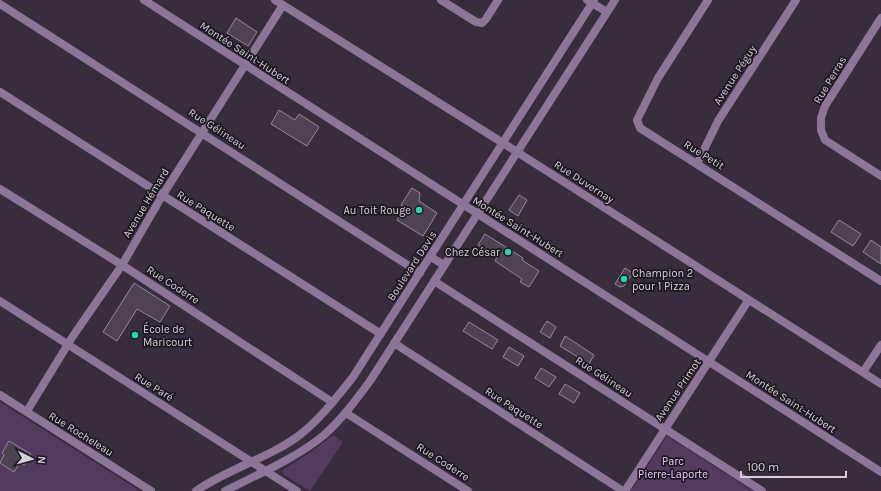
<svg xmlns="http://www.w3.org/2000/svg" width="881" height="491" font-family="Karla,sans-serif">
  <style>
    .green { fill: #533a5f }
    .building { fill: #4e4353; stroke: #95889b }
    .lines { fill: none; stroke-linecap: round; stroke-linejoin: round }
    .minor { stroke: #8d7598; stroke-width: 8 }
    .poi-dot { fill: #25d5ae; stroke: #1d181f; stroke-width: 1.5 }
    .labels { text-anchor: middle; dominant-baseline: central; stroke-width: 3.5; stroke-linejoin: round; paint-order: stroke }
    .street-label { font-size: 11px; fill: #d7d0da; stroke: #1d181f }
    .poi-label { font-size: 11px; fill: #d7d0da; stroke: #1d181f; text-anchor: end }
    .park-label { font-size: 11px; fill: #edc9fe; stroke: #1d181f }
  </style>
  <rect width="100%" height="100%" fill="#382d3d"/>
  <path class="green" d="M0,402L140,491H0Z
    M333,435L343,442L310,491L284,475L282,472L284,469L311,452Z
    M667,436L753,491H631Z"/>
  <path class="building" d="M236,18L257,32L248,46L227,33Z
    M279,110L295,120L299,114L319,127L307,146L271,124Z
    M412,188L420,193L419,201L437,213L423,236L397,220L405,208L401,205Z
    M519,195L527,200L518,216L509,210Z
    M839,220L861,234L853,246L831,232Z
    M485,234L523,258L522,260L539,271L529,287L520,282L522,279L495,261L497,257L478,245Z
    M871,240L881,247V264L863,252Z
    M625,268L633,273L624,286L620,287L615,284Z
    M134,283L170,306L160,322L137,309L117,341L103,332Z
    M547,321L556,327L550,338L540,332Z
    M469,322L498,340L492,349L463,331Z
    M565,336L594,355L589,364L560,346Z
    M509,347L524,356L518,366L503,357Z
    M541,368L556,377L549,387L535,378Z
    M565,384L580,393L574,403L559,394Z
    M9,441L31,454L24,465L20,463L14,472L0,463L4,455L2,453Z"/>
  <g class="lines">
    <path class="minor" d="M144,0L881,472
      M275,0L503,143L881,384
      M441,0L476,22L482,23L486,19L498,0
      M587,0L607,12
      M708,0L658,78L637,120L640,128L881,281
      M0,4L420,273
      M881,18L825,106L821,118V130L825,140L881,176
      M0,92L381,334
      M697,164L718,121L796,0
      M0,189L122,265L332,402
      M431,257L444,265
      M434,281L762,491
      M0,301L297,491
      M394,343L623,491
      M863,372L881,345
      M0,395L151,491
      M27,411L73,336L122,265L162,196L283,5
      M346,413L468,491
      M196,491C229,468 270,458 301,434C321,418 337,397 353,377L594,0
      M225,491C258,474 295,459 324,435C342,419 356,400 370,381L615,0
      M625,491L748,301"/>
  </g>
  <g class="poi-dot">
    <circle cx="419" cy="210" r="4"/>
    <circle cx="508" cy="252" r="4"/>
    <circle cx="624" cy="279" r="4"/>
    <circle cx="135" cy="335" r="4"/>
  </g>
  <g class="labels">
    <g class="street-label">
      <text transform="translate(245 53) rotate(33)">Montée Saint-Hubert</text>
      <text transform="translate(735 75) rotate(-57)">Avenue Péguy</text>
      <text transform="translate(830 80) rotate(-59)">Rue Perras</text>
      <text transform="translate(217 129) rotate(33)">Rue Gélineau</text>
      <text transform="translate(704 155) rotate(32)">Rue Petit</text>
      <text transform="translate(584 182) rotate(33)">Rue Duvernay</text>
      <text transform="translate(146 203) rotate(-59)">Avenue Hémard</text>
      <text transform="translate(206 211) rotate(32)">Rue Paquette</text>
      <text transform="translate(518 227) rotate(32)">Montée Saint-Hubert</text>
      <text transform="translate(412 266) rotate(-57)">Boulevard Davis</text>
      <text transform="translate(173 285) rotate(33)">Rue Coderre</text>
      <text transform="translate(604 377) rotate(33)">Rue Gélineau</text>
      <text transform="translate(154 387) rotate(32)">Rue Paré</text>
      <text transform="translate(678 390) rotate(-56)">Avenue Primot</text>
      <text transform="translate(791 402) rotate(33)">Montée Saint-Hubert</text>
      <text transform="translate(514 408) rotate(33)">Rue Paquette</text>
      <text transform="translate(81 434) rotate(32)">Rue Rocheleau</text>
      <text transform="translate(443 462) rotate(33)">Rue Coderre</text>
    </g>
    <g class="poi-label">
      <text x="411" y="210">Au Toit Rouge</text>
      <text x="500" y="252">Chez César</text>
      <text x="632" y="273" text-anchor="start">Champion 2<tspan x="632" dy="13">pour 1 Pizza</tspan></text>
      <text x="143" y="329" text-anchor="start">École de<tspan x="143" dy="13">Maricourt</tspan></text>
    </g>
    <g class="park-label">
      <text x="673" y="461">Parc<tspan x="673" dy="13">Pierre-Laporte</tspan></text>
    </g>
  </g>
  <g transform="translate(32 459) rotate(96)" stroke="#1d181f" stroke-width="3" paint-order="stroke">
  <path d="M0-3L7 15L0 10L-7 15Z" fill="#d7d0da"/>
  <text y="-6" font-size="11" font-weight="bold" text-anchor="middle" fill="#d7d0da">N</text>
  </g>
  <path d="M741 471v6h105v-6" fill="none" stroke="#d7d0da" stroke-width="2"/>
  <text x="747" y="471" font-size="12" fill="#d7d0da" stroke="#1d181f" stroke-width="3" paint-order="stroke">100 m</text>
</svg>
